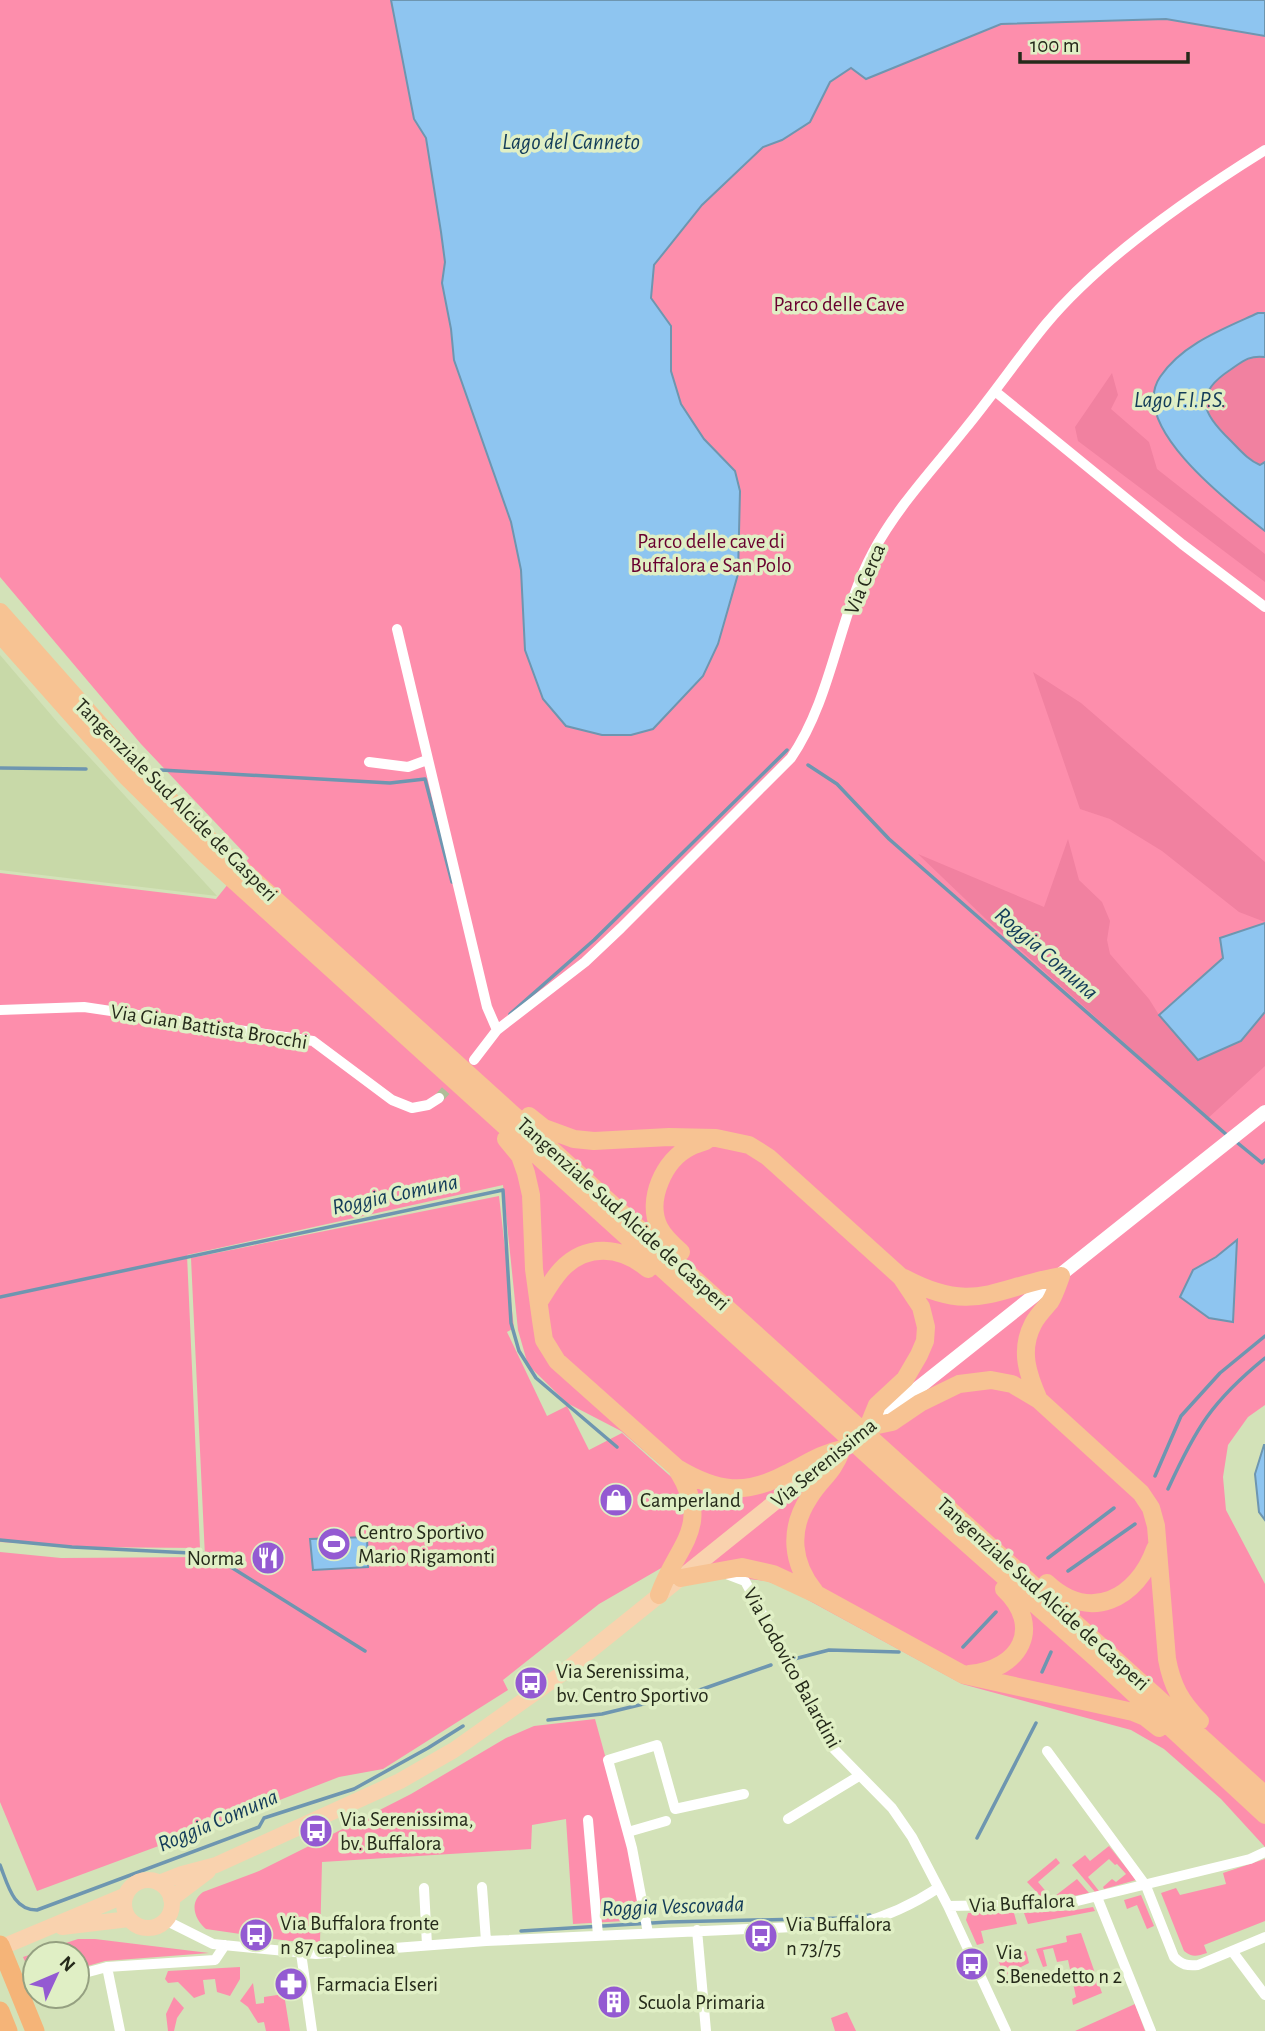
<svg xmlns="http://www.w3.org/2000/svg" width="1265" height="2031" font-family="'Alegreya Sans',sans-serif">
  <style>
    .built { fill: #c8d9a8 }
    .green { fill: #fd8eac }
    .forest { fill: #f181a0 }
    .water { fill: #8ec5f0; stroke: #6e96b0; stroke-width: 2 }
    .lines { fill: none; stroke-linecap: round; stroke-linejoin: round }
    .stream { stroke: #6e96b0; stroke-width: 3.5 }
    .minor-tunnel { stroke: #b0bd98; stroke-width: 10; stroke-dasharray: 10 5; stroke-linecap: butt }
    .minor { stroke: #fff; stroke-width: 10 }
    .secondary { stroke: #fff; stroke-width: 14 }
    .primary { stroke: #f9d2ae; stroke-width: 16 }
    .trunk { stroke: #f7c393; stroke-width: 18 }
    .motorway { stroke: #f5b478; stroke-width: 19 }
    .labels { text-anchor: middle; dominant-baseline: central; stroke-width: 7; stroke-linejoin: round; paint-order: stroke }
    .park-label { font-size: 21px; fill: #69002f; stroke: #e0efc5 }
    .street-label { font-size: 21px; fill: #252a1a; stroke: #e0efc5 }
    .poi-label { font-size: 21px; fill: #252a1a; stroke: #e0efc5; text-anchor: start }
    .water-label { font-size: 23px; font-style: italic; fill: #133c59; stroke: #e0efc5 }
  </style>
  <rect width="100%" height="100%" fill="#d3e2b8"/>
  <path class="built" d="M0,655L58,723L217,896L0,870Z"/>
  <path class="green" d="M0,0H1265V1405L1248,1417L1228,1445L1223,1477L1226,1510L1265,1584V1847L1221,1799L1164,1749L1131,1730L962,1684L786,1588L766,1581L676,1571C694,1549 703,1529 699,1501L679,1481L621,1431L567,1403L528,1365L518,1330L503,1185L187,1255L200,1548L83,1547L0,1542V873L216,899L249,858L141,744L0,577Z
    M499,1196L514,1328L507,1332L547,1416L567,1406L589,1450L622,1433L678,1483L688,1518L663,1567L599,1604L503,1680L508,1690L383,1769L339,1777L218,1824L37,1891L0,1802V1552L61,1558L205,1557L191,1258Z
    M595,1719L631,1850L642,1920L573,1924L566,1819L532,1825L531,1849L322,1862L320,1942L289,1941L206,1929C194,1919 189,1902 203,1892L259,1871L319,1841L411,1794L506,1738L534,1726Z
    M1109,1846L1136,1880L1104,1889L1103,1887L1112,1879L1116,1882L1126,1874L1117,1864L1115,1865L1109,1859L1088,1877L1099,1891L1095,1892L1072,1865L1085,1855L1090,1861Z
    M1056,1858L1060,1863L1038,1882L1049,1895L1044,1900L1027,1882Z
    M1265,1859V1921L1204,1945L1207,1953C1197,1956 1193,1958 1184,1951L1161,1893L1176,1888L1180,1895L1226,1884L1223,1873Z
    M1077,1879L1089,1893L1058,1899L1055,1896Z
    M1141,1895L1154,1926L1147,1929L1137,1905L1127,1909L1124,1900Z
    M1093,1907L1095,1911L1028,1924L1024,1913L1076,1910Z
    M968,1913H1014L1017,1924L981,1931L984,1943L977,1945L966,1920Z
    M1081,1933L1102,1993L1073,2005L1072,1999L1076,1997L1068,1960L1057,1962L1053,1948L1043,1950L1047,1966L1043,1967L1036,1949L1067,1942L1066,1936Z
    M78,1939H95L209,1953L105,1961L77,1969V1954H35V1983L23,1957Z
    M1026,1951L1029,1963L1003,1976L998,1958Z
    M240,1967V1979L230,1996L217,1992L215,1979L203,1980L205,1994L194,1998L178,1982L168,1983L165,1979L168,1971Z
    M253,1983L256,2004L264,2003V1997L284,1994L290,2031H266L264,2022L258,2023L248,2007L240,2001Z
    M174,1997L184,2008L177,2018L174,2031H168L166,2014Z
    M1135,2004L1145,2031H1075Z
    M847,2012L856,2031H835L831,2018Z"/>
  <path class="forest" d="M1251,356L1265,357V462L1260,465C1247,459 1237,447 1227,437C1222,432 1215,427 1211,422C1190,392 1231,369 1251,356Z
    M1112,373L1118,395L1111,409L1149,442L1157,469L1265,554V582L1078,441L1075,427Z
    M1033,672L1081,703L1265,862V922L1239,912L1162,851L1110,819L1080,809Z
    M1068,839L1079,880L1102,902L1110,921L1107,940L1110,954L1149,999L1159,1015L1241,1041L1265,1012V1066L1206,1120L1203,1113L988,921L918,854L1044,907Z"/>
  <path class="water" d="M391,0H1265V36L1166,19L1001,24L866,79L851,68L830,82L810,122L782,140L763,147L702,205L654,265L651,298L671,326V371L681,404L704,439L735,471L740,491L738,574L718,644L703,676L653,729L631,735H602L566,726L543,699L525,650L521,570L511,522L454,360L451,329L442,283L445,262L441,232L426,138L414,119Z
    M1258,313H1265V357C1249,355 1243,361 1230,370C1192,395 1203,414 1230,440C1240,450 1248,460 1260,465L1265,462V531C1232,505 1127,426 1160,377C1182,344 1223,329 1258,313Z
    M1265,923V1012L1241,1041L1198,1060L1159,1015L1223,958L1220,938Z
    M1237,1240L1233,1322L1209,1318L1180,1297L1193,1270L1216,1257Z
    M1264,1445H1265V1520L1259,1512L1255,1474Z
    M367,1537L368,1567L313,1570L310,1539Z"/>
  <g class="lines">
    <path class="stream" d="M808,765L837,784L889,839L1228,1136
      M0,768L86,769
      M161,770L390,783L425,779L452,882
      M510,1014L594,940L787,750
      M1234,1140L1262,1163L1265,1160
      M0,1297L503,1190L511,1323L519,1351L536,1378L617,1447
      M1155,1476L1181,1416L1220,1373L1265,1336
      M1168,1489C1196,1428 1212,1401 1265,1358
      M0,1540L72,1547L210,1554L365,1651
      M1048,1558L1114,1508
      M1068,1571L1135,1524
      M963,1647L996,1612
      M794,1659L829,1650L899,1652
      M1042,1672L1051,1652
      M548,1720L602,1714L697,1691L771,1665
      M977,1838L1036,1723
      M0,1865C8,1885 13,1910 37,1910L259,1827L264,1818L354,1789L428,1748L463,1726
      M521,1931L668,1922L845,1918L870,1915"/>
    <path class="minor-tunnel" d="M439,1098L458,1077"/>
    <path class="minor" d="M996,392L1182,544L1265,607
      M397,629L487,1007L497,1030
      M369,762L408,767L427,760
      M0,1010L84,1007L313,1041L392,1100L412,1108L428,1105L439,1098
      M474,1060L497,1030L585,962L621,928L791,758C833,696 838,617 873,552C897,507 934,468 965,429C993,395 1018,358 1046,324C1102,257 1191,196 1265,150
      M724,1573L745,1581L833,1748L892,1808L912,1837L948,1906L1006,2031
      M1047,1751L1146,1886L1174,1957C1182,1965 1187,1966 1198,1965L1265,1937
      M788,1819L859,1776
      M588,1820L598,1935
      M628,1832L666,1821
      M482,1887L486,1941
      M424,1888L427,1945
      M1097,1897L1151,2031
      M948,1906L1065,1904L1250,1859L1265,1852
      M165,1920L213,1944L316,1954L486,1941L858,1924C888,1916 912,1905 938,1888
      M697,1930L706,2031
      M648,1933L632,1848L608,1760L657,1745L675,1809L744,1794
      M1232,1951L1265,1995
      M301,1953L312,2031
      M107,1967L120,2031
      M77,1975L107,1967L215,1960L225,1945"/>
    <path class="secondary" d="M869,1427L1265,1112"/>
    <path class="primary" d="M124 1904a24 24 0 1 1 48 0a24 24 0 1 1-48 0Z
      M159,1883L182,1874L216,1865L400,1781L454,1750L560,1675L836,1453
      M171,1899L208,1871
      M62,1927L129,1919
      M0,1948L126,1895"/>
    <path class="trunk" d="M0,612L138,768L216,846L1265,1795
      M0,634L127,777L206,855L901,1485L1098,1660L1265,1815
      M529,1116L544,1128L574,1139L594,1141L669,1137L716,1138L749,1145L768,1157L901,1277L921,1307L926,1327L925,1341L919,1355L905,1379L877,1405L868,1427
      M506,1139L520,1156L526,1173L531,1195L534,1269L541,1320L544,1340L557,1361L677,1468C717,1492 746,1496 788,1473C808,1463 820,1454 842,1449
      M681,1252C673,1245 664,1237 659,1227C646,1200 664,1160 690,1147C695,1144 701,1143 706,1141
      M904,1278C974,1315 993,1288 1061,1276
      M539,1302C546,1291 552,1280 561,1270C586,1243 621,1246 648,1269
      M1039,1400C1028,1375 1019,1351 1033,1324C1037,1316 1044,1309 1050,1302C1055,1294 1058,1284 1061,1276
      M868,1427L892,1422L920,1403L959,1384L991,1380L1012,1384L1039,1400L1141,1493L1151,1508L1156,1526L1167,1659C1172,1686 1181,1702 1200,1721
      M681,1578L742,1567L773,1574L818,1595L964,1675L1133,1712L1145,1717L1159,1728
      M1047,1583C1090,1623 1137,1599 1155,1549
      M815,1592C792,1564 788,1530 809,1498C822,1477 832,1475 842,1449
      M659,1595C676,1545 713,1528 678,1471
      M969,1674C1020,1670 1044,1627 1004,1589"/>
    <path class="motorway" d="M0,1945L35,2031
      M0,2011L8,2031"/>
  </g>
  <defs>
    <symbol id="shop-disc" viewBox="-11 -11 22 22"><circle r="9.5" fill="#945ad2" stroke="#e0efc5"/><path d="M-5-2.5h2.3a2.7 3.5 0 0 1 5.4 0H5L5.5 6h-11ZM-1.5-2.5h3a1.5 2.3 0 0 0-3 0Z" fill="#fff"/></symbol>
    <symbol id="stadium-disc" viewBox="-11 -11 22 22"><circle r="9.5" fill="#945ad2" stroke="#e0efc5"/><path d="M0-5a6.5 5 0 1 0 0 10a6.5 5 0 1 0 0-10ZM-3.5-1.8h7v3.6h-7Z" fill="#fff"/></symbol>
    <symbol id="restaurant-disc" viewBox="-11 -11 22 22"><circle r="9.5" fill="#945ad2" stroke="#e0efc5"/><path d="M-5-6h1v4h1v-4h1v4h1v-4h1v5L-1.5 .5V6h-2V.5L-5-1ZM5-6V6H3V1.5H1.5Q1.5-4 5-6Z" fill="#fff"/></symbol>
    <symbol id="bus-disc" viewBox="-11 -11 22 22"><circle r="9.5" fill="#945ad2" stroke="#e0efc5"/><path d="M-5-6H5V4H4V6H2V4H-2V6H-4V4H-5ZM-3.5-4V0h7V-4ZM-3.5 1.2v1.5H-2V1.2ZM2 1.2v1.5H3.5V1.2Z" fill="#fff"/></symbol>
    <symbol id="pharmacy-disc" viewBox="-11 -11 22 22"><circle r="9.5" fill="#945ad2" stroke="#e0efc5"/><path d="M-2-6h4v4h4v4h-4v4h-4v-4h-4v-4h4Z" fill="#fff"/></symbol>
    <symbol id="building-disc" viewBox="-11 -11 22 22"><circle r="9.5" fill="#945ad2" stroke="#e0efc5"/><path d="M-4-6H4V6H1V3H-1V6H-4ZM-2.5-4.3h1.7v1.8h-1.7ZM.8-4.3h1.7v1.8H.8ZM-2.5-1h1.7V.8h-1.7ZM.8-1h1.7V.8H.8Z" fill="#fff"/></symbol>
  </defs>
  <g fill-rule="evenodd">
    <use href="#shop-disc" x="597" y="1481" width="38" height="38"/>
    <use href="#stadium-disc" x="315" y="1525" width="38" height="38"/>
    <use href="#restaurant-disc" x="249" y="1539" width="38" height="38"/>
    <use href="#bus-disc" x="512" y="1664" width="38" height="38"/>
    <use href="#bus-disc" x="297" y="1812" width="38" height="38"/>
    <use href="#bus-disc" x="237" y="1916" width="38" height="38"/>
    <use href="#bus-disc" x="742" y="1917" width="38" height="38"/>
    <use href="#bus-disc" x="953" y="1945" width="38" height="38"/>
    <use href="#pharmacy-disc" x="272" y="1965" width="38" height="38"/>
    <use href="#building-disc" x="595" y="1983" width="38" height="38"/>
  </g>
  <g class="labels">
    <g class="park-label">
      <text x="839" y="304">Parco delle Cave</text>
      <text x="711" y="541">Parco delle cave di<tspan x="711" dy="24">Buffalora e San Polo</tspan></text>
    </g>
    <g class="street-label">
      <text transform="translate(865 579) rotate(-67)">Via Cerca</text>
      <text transform="translate(176 800) rotate(45)">Tangenziale Sud Alcide de Gasperi</text>
      <text transform="translate(209 1027) rotate(9)">Via Gian Battista Brocchi</text>
      <text transform="translate(623 1214) rotate(42)">Tangenziale Sud Alcide de Gasperi</text>
      <text transform="translate(824 1463) rotate(-39)">Via Serenissima</text>
      <text transform="translate(1043 1594) rotate(42)">Tangenziale Sud Alcide de Gasperi</text>
      <text transform="translate(792 1668) rotate(61)">Via Lodovico Balardini</text>
      <text transform="translate(1022 1903) rotate(-3)">Via Buffalora</text>
    </g>
    <g class="poi-label">
      <text x="640" y="1500">Camperland</text>
      <text x="358" y="1532">Centro Sportivo<tspan x="358" dy="24">Mario Rigamonti</tspan></text>
      <text x="244" y="1558" text-anchor="end">Norma</text>
      <text x="556" y="1671">Via Serenissima,<tspan x="556" dy="24">bv. Centro Sportivo</tspan></text>
      <text x="340" y="1819">Via Serenissima,<tspan x="340" dy="24">bv. Buffalora</tspan></text>
      <text x="280" y="1923">Via Buffalora fronte<tspan x="280" dy="24">n 87 capolinea</tspan></text>
      <text x="786" y="1924">Via Buffalora<tspan x="786" dy="24">n 73/75</tspan></text>
      <text x="996" y="1952">Via<tspan x="996" dy="24">S.Benedetto n 2</tspan></text>
      <text x="316" y="1984">Farmacia Elseri</text>
      <text x="638" y="2002">Scuola Primaria</text>
    </g>
    <g class="water-label">
      <text x="571" y="142">Lago del Canneto</text>
      <text x="1180" y="400">Lago F.I.P.S.</text>
      <text transform="translate(1046 954) rotate(41)">Roggia Comuna</text>
      <text transform="translate(395 1195) rotate(-12)">Roggia Comuna</text>
      <text transform="translate(218 1821) rotate(-23)">Roggia Comuna</text>
      <text transform="translate(673 1907) rotate(-2)">Roggia Vescovada</text>
    </g>
  </g>
  <g transform="translate(56 1975) rotate(46)"><circle r="33" fill="#e0efc5" stroke="#95a081" stroke-width="2"/>
  <path d="M0-5L12 26L0 18L-12 26Z" fill="#945ad2"/>
  <text y="-10" font-size="19" font-weight="bold" text-anchor="middle" fill="#252a1a">N</text>
  </g>
  <path d="M1020 52v10h168v-10" fill="none" stroke="#252a1a" stroke-width="3.5"/>
  <text x="1030" y="52" font-size="21" fill="#252a1a" stroke="#e0efc5" stroke-width="5" paint-order="stroke">100 m</text>
</svg>
